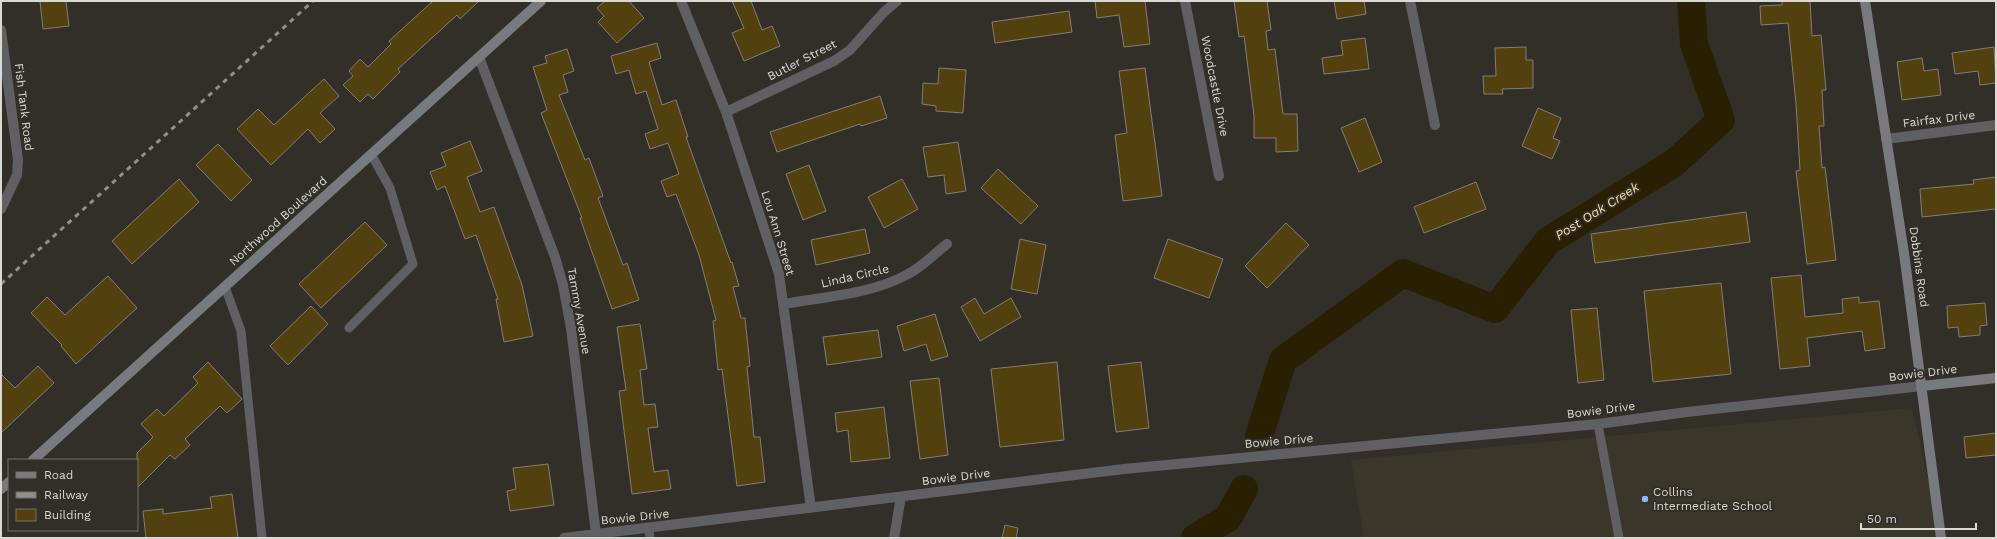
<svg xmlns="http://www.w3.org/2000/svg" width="1997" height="539" font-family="'Work Sans',sans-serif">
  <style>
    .built { fill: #3b362a }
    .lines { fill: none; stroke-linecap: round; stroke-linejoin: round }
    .river { stroke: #291f03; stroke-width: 28 }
    .building { fill: #52400e; stroke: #827e77 }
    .lane { stroke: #5e6063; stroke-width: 9 }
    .street { stroke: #5e6063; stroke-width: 10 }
    .secondary { stroke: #777b7f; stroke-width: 10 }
    .rail { stroke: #918f89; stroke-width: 3; stroke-dasharray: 5 5; stroke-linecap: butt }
    .poi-dot { fill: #87bbfb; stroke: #322f29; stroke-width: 1.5 }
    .labels { text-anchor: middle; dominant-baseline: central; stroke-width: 4; stroke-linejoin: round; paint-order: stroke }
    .street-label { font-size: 12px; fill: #dad9d4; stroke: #322f29 }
    .poi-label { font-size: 12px; fill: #dad9d4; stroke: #322f29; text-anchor: start }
    .water-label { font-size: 13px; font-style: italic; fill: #f8dd9c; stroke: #322f29 }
  </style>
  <rect width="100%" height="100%" fill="#322f29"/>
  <path class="built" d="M1912,408L1941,538H1364L1351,460Z"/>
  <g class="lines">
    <path class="river" d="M1259,436L1283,360L1403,273L1495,309L1548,241L1674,163L1721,120L1694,44L1691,1
      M1195,538L1228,518L1244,489"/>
  </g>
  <path class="building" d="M40,1H66L69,26L43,29Z
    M433,1H479L460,19L457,15L398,69L400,72L373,99L368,94L360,102L343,85L353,76L349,71L360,59L368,67L391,44L389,41Z
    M605,1H629L644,18L617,43L598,22L604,16L597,8Z
    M732,1H751L762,30L772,26L780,46L744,61L732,33L744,28Z
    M1095,1H1145L1150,44L1124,47L1119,15L1097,18Z
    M1234,1H1267L1271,30L1266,31L1268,50L1275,49L1283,114H1297L1298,151L1276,152V138H1254V116L1244,36L1239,37Z
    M1334,1H1364L1366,14L1337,19Z
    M1782,1H1810L1812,36L1821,35L1826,90H1822L1824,126H1819L1822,168L1825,167L1836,260L1807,264L1796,171L1800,170L1796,104L1788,23L1761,25L1760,6L1782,5Z
    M1069,11L1072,32L995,43L992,22Z
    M1365,38L1369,69L1324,74L1322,58L1343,55L1341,41Z
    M657,43L661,58L649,62L662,105L676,100L688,137H686L731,263L732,262L739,286L733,287L741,318H745L750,366L747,367L754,437H760L765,482L737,486L722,369L718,370L713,321L716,320L699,255L676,194L667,197L661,181L679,174L668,143L650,149L645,134L658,129L646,91L636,94L629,70L616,74L611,56Z
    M1526,47V60H1533V88L1502,89L1503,94H1484L1483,76H1496L1495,48Z
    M1994,47L1996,83L1980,85L1978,71L1955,74L1952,53Z
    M567,49L574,71L563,75L568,92L559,95L585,160L589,158L603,196L598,198L623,265L627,263L639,300L612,309L580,218H582L541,113L547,110L533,67L547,63L545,56Z
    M1922,58L1924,71L1938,69L1941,95L1902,100L1897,62Z
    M939,68L966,70L963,113L936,111V106L922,104L923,83L938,84Z
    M1145,68L1162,196L1123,201L1115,135L1127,133L1119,71Z
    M324,79L339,96L320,113L335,129L320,143L308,129L271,165L237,129L258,109L274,125Z
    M880,96L887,118L861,126L860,124L777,152L770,132Z
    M1538,108L1561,118L1553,138L1560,141L1552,159L1522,146Z
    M1365,118L1382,162L1359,172L1341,128Z
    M470,141L482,171L467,177L480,212L494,207L522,285L533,336L504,342L496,299H498L476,235L465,239L445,186L437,190L430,172L446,166L441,153Z
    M958,142L966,191L946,194L944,175L928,177L923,147Z
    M218,144L252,180L231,201L196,165Z
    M809,165L826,211L803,220L786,174Z
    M998,169L1038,206L1021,224L981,188Z
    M1996,177V209L1922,217L1920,189L1974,184L1973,180Z
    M179,179L199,202L132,264L112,241Z
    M902,179L918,209L884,228L868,197Z
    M1476,182L1486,209L1424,233L1414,207Z
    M1746,212L1750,242L1595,263L1591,234Z
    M365,222L387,245L321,308L299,284Z
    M1286,223L1309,245L1267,288L1245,266Z
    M865,229L870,253L816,265L811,240Z
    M1020,239L1046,245L1037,294L1011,289Z
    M1168,239L1223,259L1209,298L1154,278Z
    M1801,275L1805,317L1843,313L1842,299L1859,297V303L1879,301L1885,348L1865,351L1862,331L1807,338L1810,366L1780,369L1771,278Z
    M108,276L137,308L76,364L61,346L62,345L31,313L47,297L65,315Z
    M1721,283L1731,374L1653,382L1644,291Z
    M975,298L984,314L1011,298L1021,317L980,341L961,307Z
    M1985,303L1987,325L1980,326V335L1959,337L1958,327L1948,328L1947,306Z
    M311,306L328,324L288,365L270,346Z
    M1597,308L1604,380L1578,383L1571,310Z
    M935,314L948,356L931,361L926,344L904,351L897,326Z
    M640,324L647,369L640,370L644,405L655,404L658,427L648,428L654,472L668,470L671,489L632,494L619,391L626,390L617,327Z
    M878,330L882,357L827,365L823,337Z
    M208,362L242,399L227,413L220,406L185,439L190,445L175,459L170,455L137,488V453L153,437L141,424L157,409L164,416L198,383L193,377Z
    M1057,362L1064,440L1000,447L991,369Z
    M1141,362L1149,428L1116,432L1108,366Z
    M38,366L54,383L1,433V374L15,388Z
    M939,378L948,455L920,459L910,381Z
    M884,407L890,458L851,462L848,430L837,432L835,413Z
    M1996,433V455L1966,458L1964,437Z
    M548,464L554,505L510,511L507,491L516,489L513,468Z
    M232,494L238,538H146L143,511L163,509V514L212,508L210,497Z
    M1005,525L1018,528L1016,538H1002Z"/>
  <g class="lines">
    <path class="lane" d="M225,287L241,331L262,538
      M349,328L413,264L390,188L371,154
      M1598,424L1619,538
      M649,529L650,538"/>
    <path class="street" d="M681,1L726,112L779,274L811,508
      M1185,1L1219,176
      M1410,1L1435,125
      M1,30L18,160L17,175L1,209
      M479,57L555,257L563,285L571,328L596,534
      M726,112L834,61L850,50L884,12L897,1
      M1886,139L1996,125
      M783,304C823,297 873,294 908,274C922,267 934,254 947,244
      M564,538L1124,469L1598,424L1687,412L1922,386
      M894,538L901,497"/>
    <path class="secondary" d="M1865,1L1904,253L1941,538
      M1922,386L1996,378
      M33,460L541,1
      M1,489L9,482"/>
    <path class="rail" d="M1,284L313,1"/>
  </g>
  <circle class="poi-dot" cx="1645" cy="499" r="4"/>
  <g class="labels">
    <g class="street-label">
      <text transform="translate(802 60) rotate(-27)">Butler Street</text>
      <text transform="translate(1215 86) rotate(79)">Woodcastle Drive</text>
      <text transform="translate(24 107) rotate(83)">Fish Tank Road</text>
      <text transform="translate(1939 119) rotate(-7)">Fairfax Drive</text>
      <text transform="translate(278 221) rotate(-42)">Northwood Boulevard</text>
      <text transform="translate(778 233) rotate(73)">Lou Ann Street</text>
      <text transform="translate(1919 267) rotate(82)">Dobbins Road</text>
      <text transform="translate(855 276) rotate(-13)">Linda Circle</text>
      <text transform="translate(579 311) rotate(80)">Tammy Avenue</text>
      <text transform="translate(1923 373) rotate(-7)">Bowie Drive</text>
      <text transform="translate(1601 410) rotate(-7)">Bowie Drive</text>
      <text transform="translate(1279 441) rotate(-5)">Bowie Drive</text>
      <text transform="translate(956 477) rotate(-7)">Bowie Drive</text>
      <text transform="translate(635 517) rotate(-6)">Bowie Drive</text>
    </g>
    <g class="poi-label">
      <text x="1653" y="492">Collins<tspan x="1653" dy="14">Intermediate School</tspan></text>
    </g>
    <g class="water-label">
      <text transform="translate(1597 211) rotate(-32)">Post Oak Creek</text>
    </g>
  </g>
  <rect width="1997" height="539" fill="none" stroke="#dad9d4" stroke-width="4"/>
  <rect x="8" y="459" width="130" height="72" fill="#322f29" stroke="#75736d"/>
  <rect x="16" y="472" width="20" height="6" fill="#777b7f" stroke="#75736d"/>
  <text x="44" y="479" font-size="12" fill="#dad9d4">Road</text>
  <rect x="16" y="492" width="20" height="6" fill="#918f89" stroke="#75736d"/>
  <text x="44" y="499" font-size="12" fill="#dad9d4">Railway</text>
  <rect x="16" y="509" width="20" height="12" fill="#52400e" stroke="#75736d"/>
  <text x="44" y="519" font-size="12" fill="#dad9d4">Building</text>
  <path d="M1861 523v6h115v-6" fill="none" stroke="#dad9d4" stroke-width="2"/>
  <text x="1867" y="523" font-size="12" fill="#dad9d4" stroke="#322f29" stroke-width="3" paint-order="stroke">50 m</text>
</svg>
